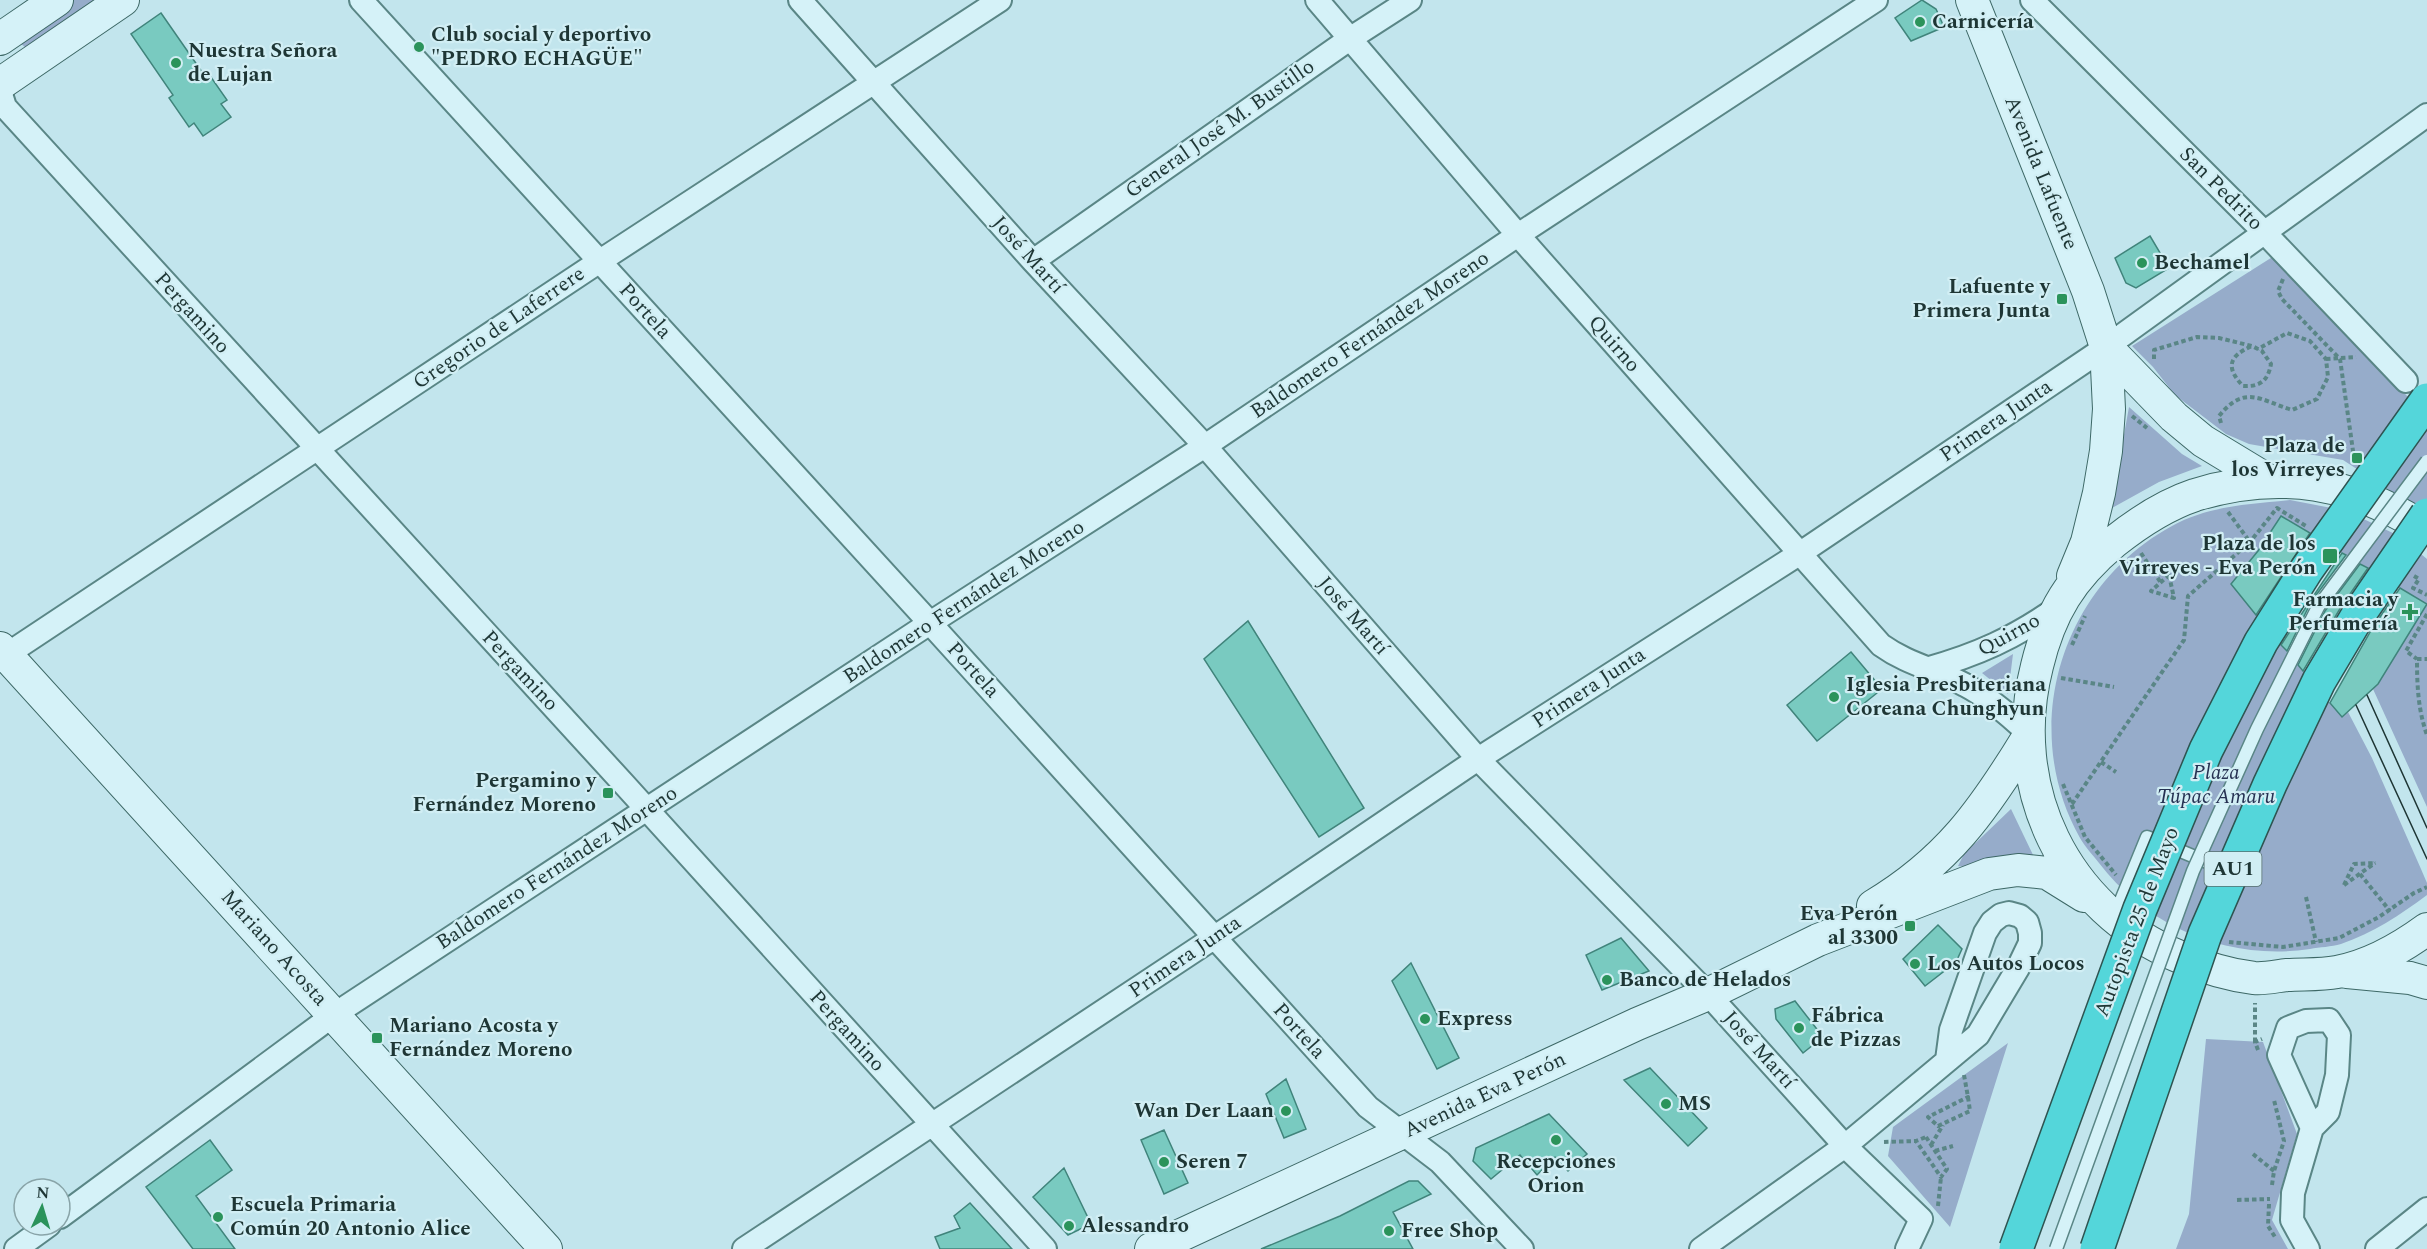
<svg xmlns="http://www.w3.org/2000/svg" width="2427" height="1249" font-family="Spectral,serif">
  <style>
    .green { fill: #96acca }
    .building { fill: #79cac0; stroke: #40847b; stroke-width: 1.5 }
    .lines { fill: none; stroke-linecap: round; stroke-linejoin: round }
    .lane-casing { stroke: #5a8686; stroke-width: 15 }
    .street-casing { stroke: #5a8686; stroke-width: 26 }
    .secondary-casing { stroke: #3d6866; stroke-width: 34 }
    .path { stroke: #5a8686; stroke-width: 4; stroke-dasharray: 4.5 3; stroke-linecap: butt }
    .lane { stroke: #d5f2f8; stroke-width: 12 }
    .street { stroke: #d5f2f8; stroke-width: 22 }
    .secondary { stroke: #d5f2f8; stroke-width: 32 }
    .tram { stroke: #1e3635; stroke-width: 1.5 }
    .lane-bridge-casing { stroke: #5a8686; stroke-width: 15; stroke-linecap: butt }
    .highway-bridge-casing { stroke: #2e5451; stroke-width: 36; stroke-linecap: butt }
    .lane-bridge { stroke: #d5f2f8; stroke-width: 12 }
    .highway-bridge { stroke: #54d6da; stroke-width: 33 }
    .poi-dot { fill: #2b935b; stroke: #d1eef4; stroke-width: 2 }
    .labels { text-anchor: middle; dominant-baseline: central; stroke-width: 4.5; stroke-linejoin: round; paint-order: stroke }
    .shield { fill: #d1eef4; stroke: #546d6e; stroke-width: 1.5 }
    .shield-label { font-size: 20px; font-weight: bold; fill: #1e3635 }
    .poi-label { font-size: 21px; font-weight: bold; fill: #1e3635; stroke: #d1eef4; text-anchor: start }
    .street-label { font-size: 21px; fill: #1e3635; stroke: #d1eef4 }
    .park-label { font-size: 21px; font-style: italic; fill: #253152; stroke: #d1eef4 }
  </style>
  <rect width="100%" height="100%" fill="#c2e5ed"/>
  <path class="green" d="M68,0H105L26,48L20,43Z
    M2274,256L2427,417V512L2409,503L2343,460L2249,444L2226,434L2175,395L2153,367L2132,346Z
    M2129,407L2182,454L2202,466L2159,482L2103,513L2117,473Z
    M2290,500L2347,511L2399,536L2427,559V807L2373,689L2426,604L2281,516L2258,551L2231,584L2342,717L2348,712L2372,758L2421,869L2427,883V895C2400,915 2373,933 2341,944C2331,947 2320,947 2310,949C2228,961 2149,928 2099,863C2093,855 2085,847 2080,838C2018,728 2061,586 2172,526C2208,506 2249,504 2290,500Z
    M2013,654L2008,694L1982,673Z
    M2011,809L2034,857L1972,868L1958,866L1964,854Z
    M2206,1039L2263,1042L2297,1134L2272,1220L2288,1249H2176L2189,1214Z
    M2008,1043L1950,1227L1888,1156L1893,1127Z"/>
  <path class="building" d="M1922,0L1936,9L1944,27L1911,41L1895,18Z
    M161,13L202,72L206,70L227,100L221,104L231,117L203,136L194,123L189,127L169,98L173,95L131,34Z
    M2150,236L2169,268L2136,288L2126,283L2115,258Z
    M2281,516L2310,533L2256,615L2231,584L2258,551Z
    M2342,553L2346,555L2311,602L2287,651L2281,645Z
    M2360,564L2368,568L2341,607L2303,671L2298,665L2325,611Z
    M2400,588L2427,604L2378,684L2342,717L2330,703L2373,627Z
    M1248,621L1364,808L1319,837L1204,659Z
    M1851,652L1882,689L1817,741L1787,705Z
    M1938,925L1962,949L1956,962L1925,986L1903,959Z
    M1621,938L1649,971L1602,990L1586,955Z
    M1411,963L1459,1058L1437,1069L1392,981Z
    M1795,1001L1823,1037L1803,1053L1776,1019L1775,1009Z
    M1650,1068L1707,1128L1688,1146L1624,1080Z
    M1286,1079L1306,1129L1284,1138L1266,1094Z
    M1549,1114L1587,1154L1568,1171L1555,1157L1537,1175L1520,1155L1491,1179L1473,1161L1476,1148Z
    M1164,1130L1188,1183L1164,1194L1141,1140Z
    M210,1140L232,1170L196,1196L235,1249H193L146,1187Z
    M1064,1168L1091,1224L1068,1235L1033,1197Z
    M1409,1181H1418L1431,1194L1393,1212L1413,1249H1261L1340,1216Z
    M970,1203L1012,1249H940L935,1237L960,1228L954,1216Z"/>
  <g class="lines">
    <defs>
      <path id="lane" d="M2115,915L2147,837L2231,872"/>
      <path id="street" d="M361,0L930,623L1368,1107L1440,1162L1522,1249
        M800,0L1033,261L1205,446L1478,759L1708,994L1845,1146L1921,1219L1907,1249
        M1317,0L1518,235L1881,645C1909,665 1936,669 1965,685C1988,697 2008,714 2027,732
        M2032,0L2265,233L2406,381
        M0,91L5,107L623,783L1045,1249
        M1033,261L1351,38L1410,0
        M0,659L600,261L1000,0
        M1926,669C1977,655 2014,638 2057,608
        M60,1217L335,1014L930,623L1205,446L1518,235L1876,0
        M16,1249L49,1225
        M744,1249L1215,937L1478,759L1799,554L2106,347L2427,115
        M1701,1249L1845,1146L1978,1035L2018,968L2030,943V933L2027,922L2020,916L2009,913L2001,915L1992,922L1985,933L1951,1030L1947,1060
        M2308,1249L2292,1220L2293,1193L2312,1128L2328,1112L2337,1075L2339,1035L2329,1020L2306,1021L2288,1028L2279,1055L2312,1128
        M2377,1249L2427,1209"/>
      <path id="secondary" d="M1972,0L2088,291L2106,347L2109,409L2106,451L2099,493L2087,542L2073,576
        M0,39L57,0
        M0,84L123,0
        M2106,347L2174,417L2203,441L2269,481
        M2427,530C2354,482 2280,469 2195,495C2165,505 2139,522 2114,542C2071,578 2050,612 2037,666C2006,787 2064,909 2180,957C2203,967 2228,975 2254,978C2265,979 2277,976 2287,975C2304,974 2321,975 2337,972C2369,966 2401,948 2427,929
        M0,648L546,1249
        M1873,906C1947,862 1983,811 2027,739
        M2347,972L2410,978L2427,983
        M1151,1249L1637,1024L1708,994L1818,940L1989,874L2018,870L2047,873L2084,896"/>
    </defs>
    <use href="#lane" class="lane-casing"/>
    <use href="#street" class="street-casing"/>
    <use href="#secondary" class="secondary-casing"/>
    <path class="path" d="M2283,279L2278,291L2282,299L2340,359L2354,458
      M2154,359V350L2197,337L2219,338L2252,346L2262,351L2271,364C2268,380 2261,387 2243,386C2225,367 2229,356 2252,346
      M2326,359L2356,357
      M2132,416L2147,428
      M2221,423L2219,416C2245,384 2260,400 2292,410L2317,399L2328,377L2326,359L2310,341L2287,333L2258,349
      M2228,512L2250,542
      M2141,553L2161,583
      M2169,575L2174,598L2151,591Z
      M2414,576L2419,579L2413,588L2427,595
      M2427,614L2406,651L2417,659C2417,685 2418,710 2427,735
      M2072,645L2085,616
      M2417,659H2427
      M2061,678L2114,687
      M2101,762L2116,772
      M2063,784L2085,837L2116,875
      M2072,804L2184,640L2188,596L2250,542L2277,508L2306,526
      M2360,874L2390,911
      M2344,885L2354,864L2376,863
      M2344,885L2375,863
      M2306,897L2316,942
      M2229,942L2283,947L2339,938L2379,917L2414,893L2427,887
      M2255,1042V1003
      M2258,1050L2255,1042L2262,1039
      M1964,1075L1968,1097
      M1968,1097L1970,1111L1938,1126L1928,1117Z
      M1926,1137L1947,1169L1941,1177L1916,1141Z
      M1884,1142L1916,1141
      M1931,1145L1943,1125
      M1935,1151L1953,1146
      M2253,1154L2274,1171
      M2272,1185L2274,1171L2284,1141L2274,1100
      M2237,1200L2270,1199
      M2269,1204L2268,1226L2275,1237
      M1938,1206L1941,1177"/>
    <use href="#lane" class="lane"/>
    <use href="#street" class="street"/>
    <use href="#secondary" class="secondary"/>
    <path class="tram" d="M2367,695L2427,828
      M2356,705L2427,859"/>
    <defs>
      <path id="lane-bridge" d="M2056,1249L2193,871L2257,729L2318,607L2427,461"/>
      <path id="highway-bridge" d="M2016,1249L2140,909L2206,750L2261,642L2307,569L2427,400
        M2097,1249L2205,934L2270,784L2319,681L2357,617L2427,515"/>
    </defs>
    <use href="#lane-bridge" class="lane-bridge-casing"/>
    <use href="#highway-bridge" class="highway-bridge-casing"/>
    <use href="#lane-bridge" class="lane-bridge"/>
    <use href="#highway-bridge" class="highway-bridge"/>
  </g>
  <g class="poi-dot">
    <circle cx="1920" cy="22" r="6"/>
    <circle cx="419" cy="47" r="6"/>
    <circle cx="176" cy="63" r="6"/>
    <circle cx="2142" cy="263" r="6"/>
    <rect x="2056" y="293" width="12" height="12" rx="3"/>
    <rect x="2351" y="452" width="12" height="12" rx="3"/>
    <rect x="2322" y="548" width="16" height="16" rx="3"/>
    <path d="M2407 603h6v6h6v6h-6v6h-6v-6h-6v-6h6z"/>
    <circle cx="1834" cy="697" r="6"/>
    <rect x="602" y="787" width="12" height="12" rx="3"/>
    <rect x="1904" y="920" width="12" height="12" rx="3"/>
    <circle cx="1915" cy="964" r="6"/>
    <circle cx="1607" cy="980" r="6"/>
    <circle cx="1425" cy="1019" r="6"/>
    <circle cx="1799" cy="1028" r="6"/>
    <rect x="371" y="1032" width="12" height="12" rx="3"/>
    <circle cx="1666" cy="1104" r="6"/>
    <circle cx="1286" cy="1111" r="6"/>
    <circle cx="1556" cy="1140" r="6"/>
    <circle cx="1164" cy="1162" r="6"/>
    <circle cx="218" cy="1217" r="6"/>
    <circle cx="1069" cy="1226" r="6"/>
    <circle cx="1389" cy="1231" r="6"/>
  </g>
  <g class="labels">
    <rect class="shield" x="2204.5" y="852" width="57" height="34" rx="4.5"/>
    <g class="shield-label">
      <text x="2233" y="869">AU1</text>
    </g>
    <g class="poi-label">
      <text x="1932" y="22">Carnicería</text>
      <text x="431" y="35">Club social y deportivo<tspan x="431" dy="24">"PEDRO ECHAGÜE"</tspan></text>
      <text x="188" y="51">Nuestra Señora<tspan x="188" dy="24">de Lujan</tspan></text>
      <text x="2154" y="263">Bechamel</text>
      <text x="2050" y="287" text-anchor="end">Lafuente y<tspan x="2050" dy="24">Primera Junta</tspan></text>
      <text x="2345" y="446" text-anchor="end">Plaza de<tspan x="2345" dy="24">los Virreyes</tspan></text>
      <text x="2316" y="544" text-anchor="end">Plaza de los<tspan x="2316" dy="24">Virreyes - Eva Perón</tspan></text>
      <text x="2398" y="600" text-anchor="end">Farmacia y<tspan x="2398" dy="24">Perfumería</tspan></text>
      <text x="1846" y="685">Iglesia Presbiteriana<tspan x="1846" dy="24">Coreana Chunghyun</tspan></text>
      <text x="596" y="781" text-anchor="end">Pergamino y<tspan x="596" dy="24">Fernández Moreno</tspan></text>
      <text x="1898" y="914" text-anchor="end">Eva Perón<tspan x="1898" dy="24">al 3300</tspan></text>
      <text x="1927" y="964">Los Autos Locos</text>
      <text x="1619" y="980">Banco de Helados</text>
      <text x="1811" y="1016">Fábrica<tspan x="1811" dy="24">de Pizzas</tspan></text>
      <text x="1437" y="1019">Express</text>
      <text x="389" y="1026">Mariano Acosta y<tspan x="389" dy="24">Fernández Moreno</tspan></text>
      <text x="1678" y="1104">MS</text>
      <text x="1274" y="1111" text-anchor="end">Wan Der Laan</text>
      <text x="1176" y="1162">Seren 7</text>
      <text x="1556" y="1162" text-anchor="middle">Recepciones<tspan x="1556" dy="24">Orion</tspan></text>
      <text x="230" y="1205">Escuela Primaria<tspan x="230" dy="24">Común 20 Antonio Alice</tspan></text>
      <text x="1081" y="1226">Alessandro</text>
      <text x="1401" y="1231">Free Shop</text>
    </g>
    <g class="street-label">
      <text transform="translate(1220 129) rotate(-35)">General José M. Bustillo</text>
      <text transform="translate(2041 173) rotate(68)">Avenida Lafuente</text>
      <text transform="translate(2221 189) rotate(45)">San Pedrito</text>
      <text transform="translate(1028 255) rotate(48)">José Martí</text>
      <text transform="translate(645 311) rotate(48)">Portela</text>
      <text transform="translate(192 313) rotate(48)">Pergamino</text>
      <text transform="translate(499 328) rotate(-34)">Gregorio de Laferrere</text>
      <text transform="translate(1370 335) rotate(-34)">Baldomero Fernández Moreno</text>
      <text transform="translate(1614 344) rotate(49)">Quirno</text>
      <text transform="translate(1996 421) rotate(-34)">Primera Junta</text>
      <text transform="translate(964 602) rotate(-33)">Baldomero Fernández Moreno</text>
      <text transform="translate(1353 616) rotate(49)">José Martí</text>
      <text transform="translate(2009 635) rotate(-29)">Quirno</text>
      <text transform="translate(973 670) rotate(48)">Portela</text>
      <text transform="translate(520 671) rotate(47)">Pergamino</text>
      <text transform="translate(1589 688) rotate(-33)">Primera Junta</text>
      <text transform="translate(557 868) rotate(-33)">Baldomero Fernández Moreno</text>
      <text transform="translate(2137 922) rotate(-69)">Autopista 25 de Mayo</text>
      <text transform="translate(274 948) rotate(48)">Mariano Acosta</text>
      <text transform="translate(1185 957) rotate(-34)">Primera Junta</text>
      <text transform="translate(847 1031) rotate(48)">Pergamino</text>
      <text transform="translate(1299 1031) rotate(48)">Portela</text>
      <text transform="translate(1759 1050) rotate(48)">José Martí</text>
      <text transform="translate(1485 1095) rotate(-25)">Avenida Eva Perón</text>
    </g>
    <g class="park-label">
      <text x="2216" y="773">Plaza<tspan x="2216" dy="24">Túpac Amaru</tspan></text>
    </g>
  </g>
  <g transform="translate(42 1207) rotate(4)"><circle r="28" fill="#d1eef4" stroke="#89a4a8" stroke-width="1.5"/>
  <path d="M0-4.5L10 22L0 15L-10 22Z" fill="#2b935b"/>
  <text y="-9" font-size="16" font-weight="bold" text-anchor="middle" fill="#1e3635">N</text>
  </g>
</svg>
